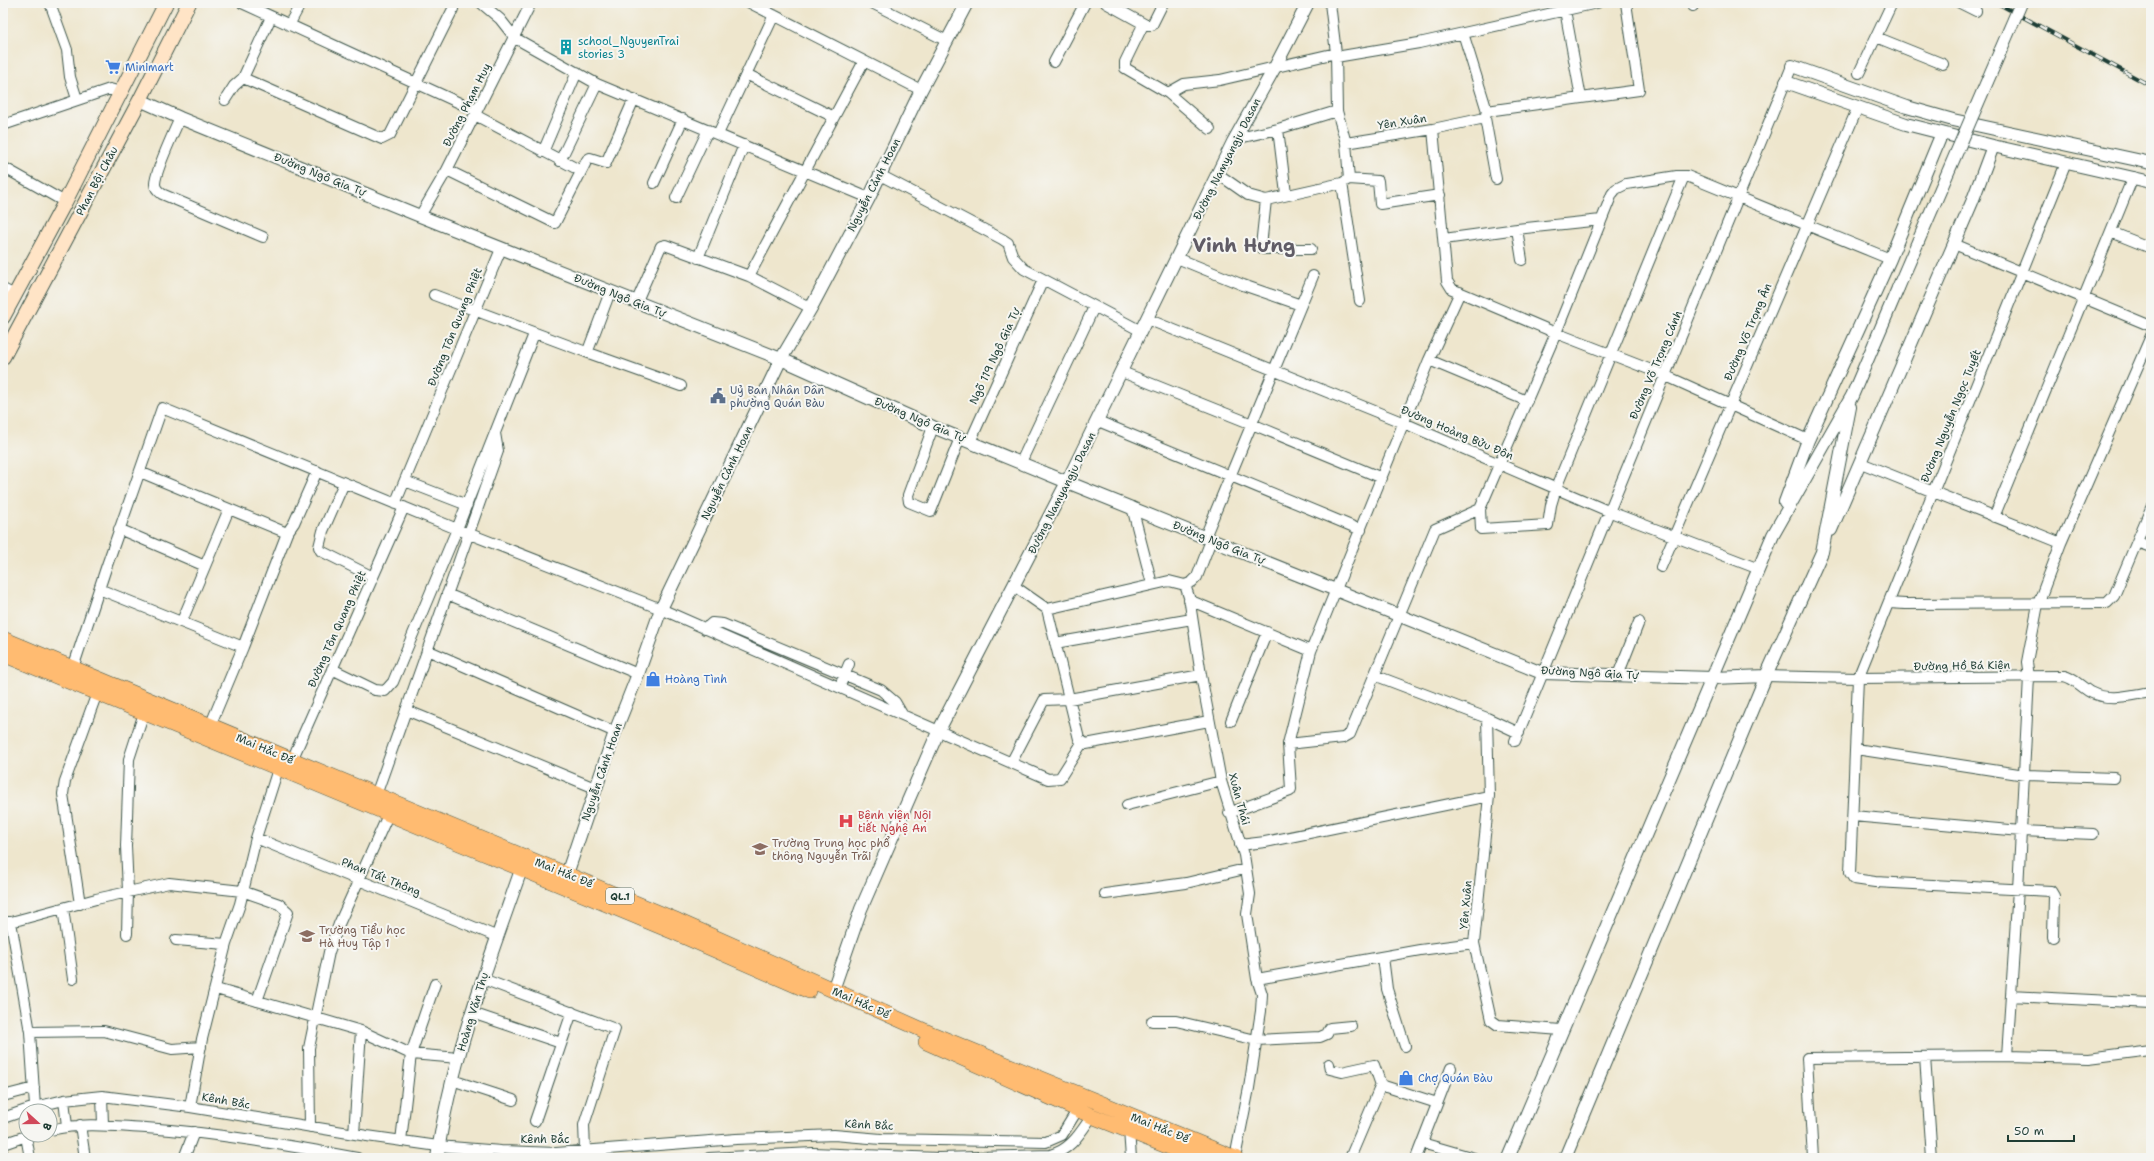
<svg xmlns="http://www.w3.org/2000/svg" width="2154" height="1161" font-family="'Shantell Sans',sans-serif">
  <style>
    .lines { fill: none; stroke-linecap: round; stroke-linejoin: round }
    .minor-casing { stroke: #3e564b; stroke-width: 12 }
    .tertiary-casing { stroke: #3e564b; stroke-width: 14 }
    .secondary-casing { stroke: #3e564b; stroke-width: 16 }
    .primary-casing { stroke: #3e564b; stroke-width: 16 }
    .minor { stroke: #fff; stroke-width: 10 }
    .tertiary { stroke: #fff; stroke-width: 12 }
    .secondary { stroke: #ffe4c6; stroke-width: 14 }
    .primary { stroke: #ffbb71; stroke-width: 15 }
    .rail-casing { stroke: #1f3d34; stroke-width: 4 }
    .rail { stroke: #f6f6f2; stroke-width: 2.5; stroke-dasharray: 8; stroke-linecap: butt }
    .tertiary-bridge-casing { stroke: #3e564b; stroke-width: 14; stroke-linecap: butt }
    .tertiary-bridge { stroke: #fff; stroke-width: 12 }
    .labels { text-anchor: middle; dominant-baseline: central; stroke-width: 4; stroke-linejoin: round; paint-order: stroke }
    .shield { fill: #f6f6f2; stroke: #60746d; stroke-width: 1 }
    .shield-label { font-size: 10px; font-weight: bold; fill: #1f3d34 }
    .culture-label { font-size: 11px; fill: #0d838f; stroke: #f6f6f2; text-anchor: start }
    .shop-label { font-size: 11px; fill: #366cbe; stroke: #f6f6f2; text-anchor: start }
    .street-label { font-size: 11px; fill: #1f3d34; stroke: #f6f6f2 }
    .service-label { font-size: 11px; fill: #4e5e75; stroke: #f6f6f2; text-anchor: start }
    .health-label { font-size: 11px; fill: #be3a42; stroke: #f6f6f2; text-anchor: start }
    .education-label { font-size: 11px; fill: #785e54; stroke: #f6f6f2; text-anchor: start }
    .town-label { font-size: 19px; font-weight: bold; fill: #605c66; stroke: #f6f6f2 }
  </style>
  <rect width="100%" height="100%" fill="#f6f6f2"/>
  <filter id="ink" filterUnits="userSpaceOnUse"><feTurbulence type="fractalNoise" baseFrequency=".025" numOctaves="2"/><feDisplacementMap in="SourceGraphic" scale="8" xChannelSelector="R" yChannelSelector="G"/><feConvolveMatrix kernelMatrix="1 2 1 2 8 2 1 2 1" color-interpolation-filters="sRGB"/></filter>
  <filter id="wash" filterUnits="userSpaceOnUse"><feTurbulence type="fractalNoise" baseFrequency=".012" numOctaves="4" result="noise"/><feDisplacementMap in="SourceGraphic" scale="16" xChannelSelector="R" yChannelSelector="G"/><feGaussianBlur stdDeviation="0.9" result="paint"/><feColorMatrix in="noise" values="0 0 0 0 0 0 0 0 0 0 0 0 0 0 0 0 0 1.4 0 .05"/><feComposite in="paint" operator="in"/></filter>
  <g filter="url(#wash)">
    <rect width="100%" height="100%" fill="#eee6cd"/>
  </g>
  <g filter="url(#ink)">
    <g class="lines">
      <defs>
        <path id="minor" d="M50,3L67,50L70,77L77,99
          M242,3L477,111
          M481,3L500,19L515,38L597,84L869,198
          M750,3L921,90
          M872,3L947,41
          M1106,3L1144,24
          M1163,3L1152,25H1143L1125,62V68L1168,93L1210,129
          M1330,3L1336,53L1337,111L1346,143L1433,129L1447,281L1452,289L1556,333L1664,375L1808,440
          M1960,3L1976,11
          M1693,6L1694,3
          M1565,10L1581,98
          M271,17L243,78L382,139L390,135L453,9L454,3
          M289,25L301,3
          M1463,33L1487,111
          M1876,37L1943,64
          M1336,57L1419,43L1597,3
          M1054,62L1085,3
          M1859,73L1892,3
          M746,74L834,117
          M1168,93L1184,84L1220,80L1336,53
          M225,100L234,86L243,78
          M475,115L581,171
          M180,118C174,132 155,171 155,184C155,188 158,191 162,194L263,237
          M1485,118L1496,179
          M3,125L110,89L121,92
          M1278,129L1286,194
          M1433,129L1485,118L1487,111L1639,90L1626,3
          M718,134L774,15
          M1235,139L1278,129L1337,111
          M543,152L577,72
          M560,161L597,84
          M3,167L65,202
          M447,170L555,223L587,160L590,158L606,163L634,99
          M1218,174L1248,195L1266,200
          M880,175L1002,239L1008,243L1013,257L1024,269L1141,331
          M1684,176L1556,488L1551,505L1548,525L1481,529L1480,509L1556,333L1612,194L1616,189L1626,184L1677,176C1680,176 1683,176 1687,176L1890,259
          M1349,179L1378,181L1380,204L1440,195
          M654,183L683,119
          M1342,183L1360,301
          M676,198L708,130
          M420,216L447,170L531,3
          M1517,229L1522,260
          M2111,232L2151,248
          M1444,239L1517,229L1601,220
          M1954,244L2151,326
          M1311,249H1263L1261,246L1266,200L1342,183L1349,179L1346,143
          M698,258L744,145
          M1177,258L1243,285L1301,305
          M749,276L864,61
          M3,289L15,295
          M434,295L586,352L589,348L610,292
          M636,303L661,246L665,245L749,276L811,308
          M1147,319L1404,423L1608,511L1759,569
          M586,352L681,386
          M1429,360L1527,401
          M1122,372L1252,424L1382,478
          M1098,421L1361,530
          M933,427L908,495L909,502L931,511L960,438
          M970,442L1043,280
          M1021,462L1094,307
          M1861,463L2061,543
          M140,472L287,533
          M405,481L467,505
          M344,483L323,531L319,547L321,551L373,577
          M395,504L501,249
          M1132,507L1152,584
          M1994,517L2133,177
          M119,529L205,566
          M1205,537L1313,276
          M2137,542L2151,547
          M1661,567L1858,107
          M1185,585L1192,582L1197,577L1211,540
          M1014,586L1047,609L1079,739L1086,744L1209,721
          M99,589L243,647L287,533L294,523L317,471
          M447,594L638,674
          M1189,600L1311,651
          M1889,603L1905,604L2107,603L2114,596L2151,508
          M1047,609L1169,581L1185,585L1189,597L1201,675L1221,781L1244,855L1250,894L1247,914L1257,979L1262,994L1261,1011L1249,1088L1235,1158
          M182,621L229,509
          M705,629L712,623L723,624L881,690L895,702L902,714
          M1055,643L1192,619
          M427,650L615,732
          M73,668L106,568L162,408L457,529L661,609L1048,779L1060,778L1082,743
          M332,669L375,690L385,691L393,682L457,529L534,334
          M1374,675L1487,718L1519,733
          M1618,675L1639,622
          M1766,676L1858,678L2064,676C2074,678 2081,687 2090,692C2109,702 2131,695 2151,692
          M842,681L849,664
          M406,710L595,788
          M1487,718L1489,796L1474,943L1491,1020L1498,1025L1561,1030
          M1231,721L1267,632
          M210,726L243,647
          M1515,741L1792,66
          M1288,744L1343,738L1350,734L1435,529L1480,509
          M1856,749L2025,775L2114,778
          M292,760L404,507
          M1011,763L1044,700L1069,699L1201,675
          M376,795L498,451L495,433
          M1127,805L1221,781
          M1229,813L1290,791L1291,789L1288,744L1311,651L1429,360L1460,292
          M1853,816L2021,831L2093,834
          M256,838L498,937
          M1240,845L1265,842L1489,796
          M1105,894L1186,883L1245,869
          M80,904L63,794L65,781L97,693
          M63,908L73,979
          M3,922H11L96,899L169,883L242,891L279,904L288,912L257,1001
          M11,922L30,1032L35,1107
          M127,934L128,891L126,846L129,759L144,713
          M2053,937L2054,896L2051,891L1875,882L1854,879L1850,873L1858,678L2066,163
          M176,940L226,944
          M1383,957L1387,989L1405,1046
          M483,979L615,1029L584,1125L585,1150
          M1257,979L1420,950L1474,943
          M216,989L361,1031L411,1054L459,1058
          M2011,996L2151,1003
          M472,1013L561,1043
          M1152,1021H1176L1256,1040L1320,1037L1327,1034L1330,1028L1351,1026
          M30,1032L104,1031L172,1049L201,1047
          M2007,1056L2018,889L2029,677L2027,662L2038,604L2061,543L2151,336
          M1925,1057L1932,1158
          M1329,1064L1330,1069L1342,1072L1374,1065L1381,1085
          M452,1080L513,1100
          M3,1096L34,1088
          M102,1096L103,1124
          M64,1100L67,1126
          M190,1107L202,1039L226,944L240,904L256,838L278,769
          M3,1118L35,1107L64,1100L102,1096L190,1107L367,1136L438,1146L501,1151L556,1153L736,1139L834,1135L881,1139L1046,1142L1062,1135L1078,1109
          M535,1121L572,1012
          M80,1125L85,1158
          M310,1127L309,1048L329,952L339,924L388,815
          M50,1130C87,1122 110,1126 146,1128C217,1133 287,1145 357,1158
          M1129,1130L1131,1158
          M354,1134L361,1031
          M26,1136L30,1158
          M401,1141L411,1054L435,984
          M1422,1143L1474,1158
          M3,1144L29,1135
          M3,1154L4,1158
          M184,1158L194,1132
          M709,1158L813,1153L939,1158L1050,1155C1071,1150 1080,1133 1092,1116
          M1350,1158L1381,1085L1437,1103
          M1416,1158L1451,1068
          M1813,1158L1807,1058L2007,1056L2088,1058L2151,1050"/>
        <path id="tertiary" d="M1792,66L1907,107L1953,120L2151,163
          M1786,82L1906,124L1993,146L2151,182
          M140,100L180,118L420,216L781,359L933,427L1067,482L1542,673L1713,678L1766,676
          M1785,502L1808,440L1890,259L1942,133
          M1831,530L1972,202L1993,146
          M567,874L615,732L638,674L661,609L781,359L811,308L869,198L921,90L967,3
          M833,990L861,909L938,732L1067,482L1233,142L1275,67L1308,3
          M437,1158C451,1059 488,964 521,870
          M1508,1158L1773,535L1852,396L1898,288
          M1565,1158L1766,676L1822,552L1850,407"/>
        <path id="secondary" d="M3,317L65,202L166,3
          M3,357L140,100L189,3"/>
        <path id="primary" d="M3,639L678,921L934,1035L1235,1158
          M3,654L674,932L809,991
          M926,1042L1092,1116L1197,1158"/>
      </defs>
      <use href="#minor" class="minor-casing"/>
      <use href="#tertiary" class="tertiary-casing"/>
      <use href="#secondary" class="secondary-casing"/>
      <use href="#primary" class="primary-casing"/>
      <use href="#minor" class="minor"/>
      <use href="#tertiary" class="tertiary"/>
      <use href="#secondary" class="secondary"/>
      <use href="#primary" class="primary"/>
      <defs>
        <path id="rail" d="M1997,3L2151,86"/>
      </defs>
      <use href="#rail" class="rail-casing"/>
      <use href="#rail" class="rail"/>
      <defs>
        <path id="tertiary-bridge" d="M1898,288L2021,3"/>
      </defs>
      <use href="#tertiary-bridge" class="tertiary-bridge-casing"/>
      <use href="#tertiary-bridge" class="tertiary-bridge"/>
    </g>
  </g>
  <defs>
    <symbol id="building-bare" viewBox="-9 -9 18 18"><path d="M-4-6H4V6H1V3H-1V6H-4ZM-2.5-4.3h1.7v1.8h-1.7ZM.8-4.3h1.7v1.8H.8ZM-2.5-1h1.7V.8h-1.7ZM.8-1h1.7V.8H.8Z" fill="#0f9aa8" stroke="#f6f6f2" stroke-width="2.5" paint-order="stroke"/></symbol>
    <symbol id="supermarket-bare" viewBox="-9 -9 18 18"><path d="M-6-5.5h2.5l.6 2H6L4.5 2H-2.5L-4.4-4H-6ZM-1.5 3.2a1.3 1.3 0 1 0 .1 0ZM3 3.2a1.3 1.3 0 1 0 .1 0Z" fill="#3f7fe0" stroke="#f6f6f2" stroke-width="2.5" paint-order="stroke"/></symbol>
    <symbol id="civic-bare" viewBox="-9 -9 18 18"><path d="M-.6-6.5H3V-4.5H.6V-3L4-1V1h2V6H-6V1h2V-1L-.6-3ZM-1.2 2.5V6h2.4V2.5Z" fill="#5c6f8a" stroke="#f6f6f2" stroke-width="2.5" paint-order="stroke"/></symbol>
    <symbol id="shop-bare" viewBox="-9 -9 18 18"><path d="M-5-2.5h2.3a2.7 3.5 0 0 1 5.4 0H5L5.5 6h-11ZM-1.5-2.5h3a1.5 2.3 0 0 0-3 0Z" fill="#3f7fe0" stroke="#f6f6f2" stroke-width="2.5" paint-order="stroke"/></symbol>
    <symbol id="hospital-bare" viewBox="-9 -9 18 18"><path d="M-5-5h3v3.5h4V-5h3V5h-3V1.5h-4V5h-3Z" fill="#e0444e" stroke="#f6f6f2" stroke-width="2.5" paint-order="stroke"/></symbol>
    <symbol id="school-bare" viewBox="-9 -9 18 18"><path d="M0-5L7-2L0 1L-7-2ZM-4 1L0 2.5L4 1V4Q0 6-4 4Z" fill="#8d6e63" stroke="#f6f6f2" stroke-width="2.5" paint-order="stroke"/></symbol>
  </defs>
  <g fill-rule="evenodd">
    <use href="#building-bare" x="555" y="36" width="22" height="22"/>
    <use href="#supermarket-bare" x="102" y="56" width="22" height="22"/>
    <use href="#civic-bare" x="707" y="385" width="22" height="22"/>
    <use href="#shop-bare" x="642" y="668" width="22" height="22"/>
    <use href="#hospital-bare" x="835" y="810" width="22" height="22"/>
    <use href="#school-bare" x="749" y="838" width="22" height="22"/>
    <use href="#school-bare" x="296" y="925" width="22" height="22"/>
    <use href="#shop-bare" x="1395" y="1067" width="22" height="22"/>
  </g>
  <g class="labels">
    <rect class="shield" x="606" y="888" width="28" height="16" rx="3"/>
    <g class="shield-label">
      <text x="620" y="896">QL.1</text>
    </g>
    <g class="culture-label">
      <text x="578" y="41">school_NguyenTrai<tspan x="578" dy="13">stories 3</tspan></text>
    </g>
    <g class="shop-label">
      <text x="125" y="67">Minimart</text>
      <text x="665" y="679">Hoàng Tình</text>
      <text x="1418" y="1078">Chợ Quán Bàu</text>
    </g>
    <g class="street-label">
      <text transform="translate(467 105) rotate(-63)">Đường Phạm Huy</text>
      <text transform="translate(1402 122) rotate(-9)">Yên Xuân</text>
      <text transform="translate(1227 159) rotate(-63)">Đường Namyangju Dasan</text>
      <text transform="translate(320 175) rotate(22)">Đường Ngô Gia Tự</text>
      <text transform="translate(97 181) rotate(-62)">Phan Bội Châu</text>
      <text transform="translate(874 185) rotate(-63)">Nguyễn Cảnh Hoan</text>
      <text transform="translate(620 296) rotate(22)">Đường Ngô Gia Tự</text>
      <text transform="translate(455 327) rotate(-68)">Đường Tôn Quang Phiệt</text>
      <text transform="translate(1748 332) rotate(-67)">Đường Võ Trọng Ân</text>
      <text transform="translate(995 356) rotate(-65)">Ngõ 119 Ngô Gia Tự</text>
      <text transform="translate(1656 365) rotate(-67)">Đường Võ Trọng Cánh</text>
      <text transform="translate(1951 416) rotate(-68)">Đường Nguyễn Ngọc Tuyết</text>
      <text transform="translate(920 420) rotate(23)">Đường Ngô Gia Tự</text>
      <text transform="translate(1457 433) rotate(23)">Đường Hoàng Bửu Đôn</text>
      <text transform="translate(727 473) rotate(-64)">Nguyễn Cảnh Hoan</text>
      <text transform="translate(1062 493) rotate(-63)">Đường Namyangju Dasan</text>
      <text transform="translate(1219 543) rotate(22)">Đường Ngô Gia Tự</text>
      <text transform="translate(337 629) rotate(-66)">Đường Tôn Quang Phiệt</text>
      <text transform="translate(1962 666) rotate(-1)">Đường Hồ Bá Kiện</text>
      <text transform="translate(1590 673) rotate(3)">Đường Ngô Gia Tự</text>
      <text transform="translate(265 749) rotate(23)">Mai Hắc Đế</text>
      <text transform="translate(602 772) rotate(-71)">Nguyễn Cảnh Hoan</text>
      <text transform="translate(1239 799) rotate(75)">Xuân Thái</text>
      <text transform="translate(564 873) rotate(22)">Mai Hắc Đế</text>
      <text transform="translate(381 877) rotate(22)">Phan Tất Thông</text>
      <text transform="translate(1466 905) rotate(-85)">Yên Xuân</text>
      <text transform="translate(861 1003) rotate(24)">Mai Hắc Đế</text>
      <text transform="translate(473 1012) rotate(-73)">Hoàng Văn Thụ</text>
      <text transform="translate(226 1101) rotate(10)">Kênh Bắc</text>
      <text transform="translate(869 1125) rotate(3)">Kênh Bắc</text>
      <text transform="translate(1160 1128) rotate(22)">Mai Hắc Đế</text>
      <text x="545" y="1139">Kênh Bắc</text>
    </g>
    <g class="service-label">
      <text x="730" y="390">Uỷ Ban Nhân Dân<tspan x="730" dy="13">phường Quán Bàu</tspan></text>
    </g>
    <g class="health-label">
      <text x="858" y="815">Bệnh viện Nội<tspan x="858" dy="13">tiết Nghệ An</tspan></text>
    </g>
    <g class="education-label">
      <text x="772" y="843">Trường Trung học phổ<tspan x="772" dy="13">thông Nguyễn Trãi</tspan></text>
      <text x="319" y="930">Trường Tiểu học<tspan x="319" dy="13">Hà Huy Tập 1</tspan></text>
    </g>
    <g class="town-label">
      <text x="1244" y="245">Vinh Hưng</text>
    </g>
  </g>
  <rect width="2154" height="1161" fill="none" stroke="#f6f6f2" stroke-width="16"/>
  <g transform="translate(38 1123) rotate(111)"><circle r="19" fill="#f6f6f2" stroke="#a0aca6"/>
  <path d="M0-3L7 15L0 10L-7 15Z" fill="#d1495b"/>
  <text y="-6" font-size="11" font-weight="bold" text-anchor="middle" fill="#1f3d34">B</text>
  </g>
  <path d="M2008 1135v6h66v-6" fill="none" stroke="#1f3d34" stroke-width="2"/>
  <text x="2014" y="1135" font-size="12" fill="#1f3d34" stroke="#f6f6f2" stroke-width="3" paint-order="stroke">50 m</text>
</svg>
